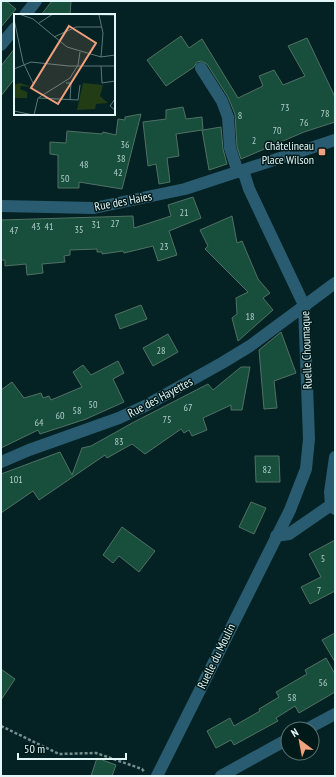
<svg xmlns="http://www.w3.org/2000/svg" width="336" height="777" font-family="'PT Sans Narrow',sans-serif">
  <style>
    .building { fill: #184f3c; stroke: #507163 }
    .lines { fill: none; stroke-linecap: round; stroke-linejoin: round }
    .path { stroke: #748d8e; stroke-width: 2.5; stroke-dasharray: 3 2; stroke-linecap: butt }
    .minor { stroke: #295c70; stroke-width: 12 }
    .poi-dot { fill: #f1a17d; stroke: #001919; stroke-width: 1.5 }
    .labels { text-anchor: middle; dominant-baseline: central; stroke-width: 3; stroke-linejoin: round; paint-order: stroke }
    .number-label { font-size: 10px; fill: #b0cdc8 }
    .poi-label { font-size: 12px; fill: #e2f7f7; stroke: #001919; text-anchor: end }
    .street-label { font-size: 12px; fill: #e2f7f7; stroke: #001919 }
    .inset-road { fill: none; stroke: #5d7778; stroke-width: 1 }
    .view { fill: #f1a17d; fill-opacity: 0.15; stroke: #f1a17d; stroke-width: 2 }
    .inset-edge { fill: none; stroke: #e2f7f7; stroke-width: 2 }
  </style>
  <rect width="100%" height="100%" fill="#042223"/>
  <path class="building" d="M1,1H6L16,9L1,27Z
    M52,1H71L70,15H41Z
    M181,36L189,48L202,39L238,98L263,86L259,76L274,70L283,85L305,76L288,46L307,38L335,97V122L304,132L241,159L237,147L235,114L228,97L207,64L201,61L197,62L194,67L166,86L147,60Z
    M15,48V78L1,96V66Z
    M183,107L186,119L202,117L203,130L221,127L223,149L227,164L209,170L202,130L176,134L179,156L167,158L170,182L159,184L156,164L148,166L143,122L166,119V110Z
    M141,114L122,189L79,182V188H58V155L50,154V142L66,143L67,131L102,134L103,132L116,135L118,119L125,120V117Z
    M193,197L201,218L169,231L177,255L158,261L153,246L124,253L123,251L102,254V252H97V249L70,250V255L64,256L65,262L42,264L43,273L27,275L26,264L5,266V260H1V220L133,216L134,228L171,216L168,205Z
    M232,216L237,243L242,241L258,279L270,293L263,298L273,310L238,341L232,318L237,314L236,298L248,292L205,249L208,246L200,230Z
    M141,305L147,319L120,329L115,315Z
    M281,332L296,373L274,381L277,408L264,409L259,350Z
    M168,334L178,352L153,366L143,348Z
    M118,361L124,373L113,379L124,402L86,419L40,434L38,430L1,448V390L12,382L24,398L41,393L43,398L49,396L51,400L82,387L73,372L83,365L91,375Z
    M241,367H250L242,410H231V405L203,418L207,430L192,436L189,430L184,433L181,429L145,454L132,444L107,458L105,455L39,500L33,491L1,513V474L60,452L72,475L82,448L91,446L134,422L208,384L213,390Z
    M255,456H279L280,482H256Z
    M251,502L266,508L254,534L239,527Z
    M122,527L155,551L139,572L119,556L113,563L103,555Z
    M335,540V591L310,604L301,587L321,577L309,554Z
    M335,633V662L322,640Z
    M326,658L335,674V692L299,713L295,706L276,718L278,721L234,745L231,740L216,748L207,731L230,718L234,726L260,711L259,709L279,697L276,692L307,674L305,670Z
    M1,669L15,679L1,700Z
    M97,758L116,765L112,776H91Z"/>
  <g class="lines">
    <path class="path" d="M1,726L59,754L96,753L142,769L145,773"/>
    <path class="minor" d="M25,15L36,1
      M1,45L15,28
      M201,68L222,101L228,117L230,148L238,172
      M1,206L94,208L185,189L335,140
      M1,462L29,450L119,418L145,406L222,363L250,346L335,283
      M331,505L330,492L335,457
      M276,536L289,534L331,505L335,509
      M307,729L335,714
      M157,776L290,510L306,469L309,439L304,305L249,189L243,170
      M221,776L288,739"/>
  </g>
  <rect class="poi-dot" x="318" y="148" width="8" height="8" rx="2"/>
  <g class="labels">
    <g class="number-label">
      <text x="285" y="107">73</text>
      <text x="325" y="113">78</text>
      <text x="240" y="115">8</text>
      <text x="304" y="122">76</text>
      <text x="277" y="130">70</text>
      <text x="254" y="140">2</text>
      <text x="125" y="144">36</text>
      <text x="121" y="158">38</text>
      <text x="84" y="164">48</text>
      <text x="118" y="172">42</text>
      <text x="65" y="178">50</text>
      <text x="184" y="212">21</text>
      <text x="115" y="223">27</text>
      <text x="96" y="224">31</text>
      <text x="36" y="226">43</text>
      <text x="49" y="226">41</text>
      <text x="79" y="229">35</text>
      <text x="14" y="230">47</text>
      <text x="164" y="246">23</text>
      <text x="250" y="316">18</text>
      <text x="161" y="350">28</text>
      <text x="93" y="404">50</text>
      <text x="188" y="407">67</text>
      <text x="77" y="410">58</text>
      <text x="60" y="415">60</text>
      <text x="167" y="419">75</text>
      <text x="39" y="422">64</text>
      <text x="119" y="441">83</text>
      <text x="267" y="469">82</text>
      <text x="16" y="479">101</text>
      <text x="323" y="558">5</text>
      <text x="319" y="590">7</text>
      <text x="323" y="682">56</text>
      <text x="292" y="697">58</text>
    </g>
    <g class="poi-label">
      <text x="314" y="145">Châtelineau<tspan x="314" dy="14">Place Wilson</tspan></text>
    </g>
    <g class="street-label">
      <text transform="translate(123 201) rotate(-11)">Rue des Haies</text>
      <text transform="translate(306 350) rotate(-92)">Ruelle Choumaque</text>
      <text transform="translate(160 397) rotate(-28)">Rue des Hayettes</text>
      <text transform="translate(216 656) rotate(-64)">Ruelle du Moulin</text>
    </g>
  </g>
  <g transform="translate(14 14)">
    <rect width="101" height="101" fill="#042223"/>
    <path d="M6,69L18,73L7,72L6,75L13,78V84H0V71ZM69,69L89,71L86,82L94,89L82,90L81,95L63,96Z" fill="#223c15"/>
    <path class="inset-road" d="M5,0L19,5L53,33L87,43L101,41M49,0L101,1M85,1L89,19L87,43M0,5L9,48L19,69M25,9L39,0M40,23L62,13H87M87,52L88,69L101,67M0,55L17,48L55,52H101M52,69H57L56,86M24,84L56,64L64,51L66,38M25,84L64,86L66,71M101,85L96,92L101,96M0,97L19,101M20,101L24,84"/>
    <path class="view" d="M55,12L82,29L44,90L17,74Z"/>
    <rect width="101" height="101" class="inset-edge"/>
  </g>
  <rect width="336" height="777" fill="none" stroke="#e2f7f7" stroke-width="4"/>
  <g transform="translate(300 741) rotate(328)"><circle r="19" fill="#001919" stroke="#5a7272"/>
  <path d="M0-3L7 15L0 10L-7 15Z" fill="#f1a17d"/>
  <text y="-6" font-size="11" font-weight="bold" text-anchor="middle" fill="#e2f7f7">N</text>
  </g>
  <path d="M18 753v6h108v-6" fill="none" stroke="#e2f7f7" stroke-width="2"/>
  <text x="24" y="753" font-size="12" fill="#e2f7f7" stroke="#001919" stroke-width="3" paint-order="stroke">50 m</text>
</svg>
